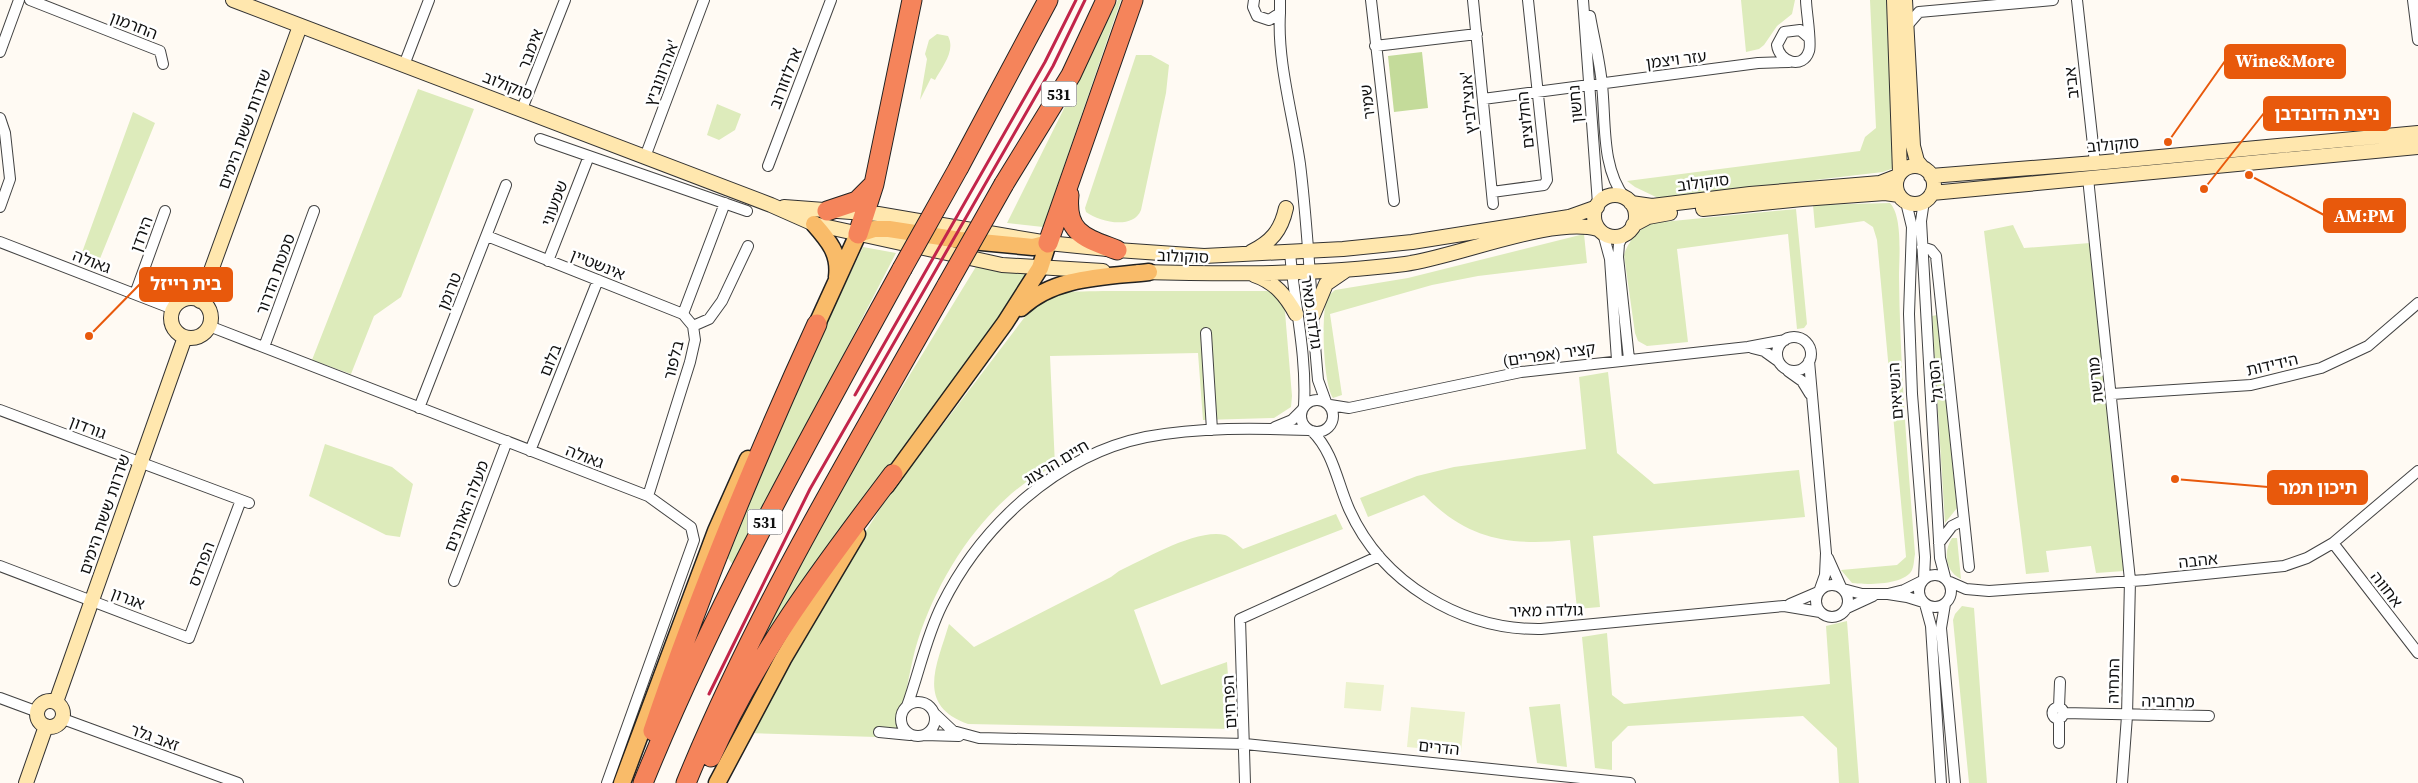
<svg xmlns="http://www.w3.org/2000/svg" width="2418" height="783" font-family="'Source Serif 4','Noto Sans Hebrew',serif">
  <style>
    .green { fill: #ddebbb }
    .forest { fill: #c4db9a }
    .pitch { fill: #ecf2cd }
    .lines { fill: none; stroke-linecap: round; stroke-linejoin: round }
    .street-casing { stroke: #434343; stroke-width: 12 }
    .secondary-casing { stroke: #323232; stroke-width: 16 }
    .primary-casing { stroke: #212121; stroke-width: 19 }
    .highway-casing { stroke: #212121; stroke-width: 21 }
    .street { stroke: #fff; stroke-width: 10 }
    .secondary { stroke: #ffe7ae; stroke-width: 14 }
    .primary { stroke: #f9bb69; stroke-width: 16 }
    .highway { stroke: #f5845b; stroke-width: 19 }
    .rail { stroke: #c2254a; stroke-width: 3 }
    .highway-bridge-casing { stroke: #212121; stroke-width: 21; stroke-linecap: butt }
    .highway-bridge { stroke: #f5845b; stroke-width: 19 }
    .labels { text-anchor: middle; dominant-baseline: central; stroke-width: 5; stroke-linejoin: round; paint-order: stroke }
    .shield { fill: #fff; stroke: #585858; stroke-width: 1 }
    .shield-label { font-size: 15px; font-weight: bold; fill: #101010 }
    .street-label { font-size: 16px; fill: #101010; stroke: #fff }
    .leader { fill: none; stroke: #e8590c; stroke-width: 2 }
    .callout-dot { fill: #e8590c; stroke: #fff; stroke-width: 2 }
    .callout { fill: #e8590c; stroke: #e8590c; stroke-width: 2 }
    .callout-label { font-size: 18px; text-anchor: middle; font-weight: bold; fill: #fff }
  </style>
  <rect width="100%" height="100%" fill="#fffaf3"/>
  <path class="green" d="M1118,0H1121L1043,227L1007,223Z
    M1741,0H1795L1792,14L1777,26L1764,45L1759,49L1746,52Z
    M1870,0H1890L1894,168L1883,172L1658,198L1635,187L1627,181L1860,151L1865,137L1876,128Z
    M937,34L948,36C956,51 942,67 935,80L931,78L920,100L927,59L925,54L929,40Z
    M1136,55H1151L1169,65L1166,93L1141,210C1133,230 1100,222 1086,212L1085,208Z
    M418,89L474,109L401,297L374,316L351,374L312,360Z
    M717,104L741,114L735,130L719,140L707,135Z
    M133,112L155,123L97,266L80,258Z
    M1890,203C1903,217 1899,258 1899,277C1900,369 1908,462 1915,554C1914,559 1914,566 1912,570C1905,585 1867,585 1852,583L1841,570L1897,565L1906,557L1877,240L1873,227L1864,221L1815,228L1813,205Z
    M1796,209L1807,324L1804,328L1797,329L1788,234L1677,249L1688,342L1647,346L1638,341L1635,333L1624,255C1628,241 1639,229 1652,223Z
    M2013,225L2024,248L2090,243L2124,571L2096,573L2091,546L2046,551L2049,572L2026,574L1984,231Z
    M1584,234L1587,263L1478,276L1432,285L1330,314L1342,395L1333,398C1323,383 1321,315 1327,297L1335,290L1408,278Z
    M863,247L896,253L734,566L727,557L776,428Z
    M977,265L1027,272L1003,318L792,596L769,633L764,628L857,461Z
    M1103,291H1268L1279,294L1284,300L1292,396L1291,407L1274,418L1203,420L1198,353L1050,356L1055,466C1045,471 1034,476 1025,483C972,522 933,587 915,650C909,673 906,697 899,721L909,738L745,733L792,647L887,498L1024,318C1053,289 1062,292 1103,291Z
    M1937,315L1957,508L1945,523L1932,316Z
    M1608,372L1617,453L1654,484L1799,470L1805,517L1593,536L1600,607L1577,609L1570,540C1509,546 1468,540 1424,495L1368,517L1360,498L1417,476L1454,467L1586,449L1579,377Z
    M325,444L392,467L413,484L400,537L386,535L309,496Z
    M1336,514L1343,529L1134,610L1161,685L1227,662L1232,729L968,724C915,705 937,665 949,624L974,647L1111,577L1119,571C1145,559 1197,528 1225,535C1231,537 1238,545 1243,549Z
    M1952,538H1957L1961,579C1945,571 1943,552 1952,538Z
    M1962,606L1974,608L1987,783H1969L1953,620L1955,614Z
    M1847,621L1859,783H1839L1837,748L1803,716L1628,726L1612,742V770L1595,768L1582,637L1607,633L1612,695L1624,704L1830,684L1826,626Z
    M1560,704L1567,767L1537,763L1529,707Z"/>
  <path class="forest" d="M1422,52L1428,108L1394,112L1388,56Z"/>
  <path class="pitch" d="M1346,682L1384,685L1381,711L1344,708Z
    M1411,707L1465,712L1461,752L1407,747Z"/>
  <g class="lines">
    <defs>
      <path id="street" d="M30,0L160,51L163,64
        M1254,0L1253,7L1257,16L1269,20L1280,13V0
        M1371,0L1394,201
        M1473,0L1493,204
        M1583,0L1598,204
        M1806,0C1806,10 1812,44 1809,51C1803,70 1779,62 1777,45L1784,32L1800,30L1808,37
        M2077,0L2095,163
        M2413,0L2418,40
        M1280,13C1277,62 1293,115 1300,164C1309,236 1311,307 1318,380L1326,402
        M1590,16C1594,39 1600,62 1602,85C1606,121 1601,168 1625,198
        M1906,27L1919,12L2053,0
        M1375,46L1477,34
        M0,52L19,0
        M404,65L429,0
        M1483,99L1758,63L1789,62
        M522,109L565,0
        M0,118L5,133L10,179L0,207
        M540,139L747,211
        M645,157L704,0
        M768,166L831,0
        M2088,178L2130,580L2127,716L2122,783
        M1492,192L1544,185L1547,180L1528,0
        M1924,201L1921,221L1940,558L1945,577
        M1906,202L1912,227L1909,314L1912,394L1925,557L1924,579
        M1603,233L1610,259L1617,360
        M1623,235L1619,244L1618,257L1629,359
        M487,236L683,314L693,326
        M0,242L173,309
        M1922,247L1931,250L1936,256L1969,567
        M1290,252C1294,303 1307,354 1304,406
        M548,261L589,156
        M135,294L165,211
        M683,314L725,203
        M209,326L648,496L691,527L694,540L607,783
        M1206,333L1212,430
        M1777 354a17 17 0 1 1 34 0a17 17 0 1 1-34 0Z
        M264,347L314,211
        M1752,348L1764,351L1778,361
        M1809,361L1826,553L1825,575L1820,589
        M1788,371L1802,381L1810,394
        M2112,394L2251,385L2321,368L2368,346L2418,303
        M1301 416a16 16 0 1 1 32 0a16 16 0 1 1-32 0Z
        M1330,405L1349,408L1521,372L1748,347L1785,340
        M419,408L506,185
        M0,410L249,503
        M1275,427L1292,420L1302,410
        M1312,431C1334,453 1337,482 1349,509C1382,583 1461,630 1541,629L1784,606L1820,612
        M530,451L598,280
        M648,496L690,362L695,340L693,326L709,319L722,301L748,246
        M1939,543L1952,526L1964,520
        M2333,543L2418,653
        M1828,558L1841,587
        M0,566L189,638L241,500
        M1919 591a16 16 0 1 1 32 0a16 16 0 1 1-32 0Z
        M454,581L507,441
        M1922,581L1904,590L1888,594L1907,597L1923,602
        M1950,582L1966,589L1989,591L2146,580L2284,566L2307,558L2333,543L2418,471
        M1816 601a16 16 0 1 1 32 0a16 16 0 1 1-32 0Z
        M1843,589L1862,594H1888
        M1790,604L1818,592
        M1925,604L1931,626L1941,783
        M1945,604L1941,628L1955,783
        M1847,608L1873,596
        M0,698L38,712
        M901 719a17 17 0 1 1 34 0a17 17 0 1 1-34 0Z
        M907,706C919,673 926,637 942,605C981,526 1057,455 1146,437C1200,427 1255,428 1309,430
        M2059,707L2060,682
        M2052.5 713a5.5 5.5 0 1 1 11 0a5.5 5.5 0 1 1-11 0Z
        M2063,713L2209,716
        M935,714L953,731L979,738L1245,744L1630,783
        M2059,718V743
        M63,719L238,783
        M879,732L910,735
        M924,735L959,736
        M1245,783L1240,619L1379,556"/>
      <path id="secondary" d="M233,0L771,205L814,224L1002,265L1103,271
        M1894,0L1900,173
        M1905,0L1913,146L1917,161L1922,167
        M1896 185a19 19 0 1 1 38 0a19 19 0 1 1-38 0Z
        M1931,176L2095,163L2418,133
        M1932,193L2418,147
        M1594 216a21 21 0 1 1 42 0a21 21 0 1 1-42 0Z
        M1631,203L1652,206L1750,194L1880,183L1898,176
        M784,207L878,214L1048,243L1117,250L1204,256L1343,249L1412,242L1569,217L1597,207
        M1703,209L1802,199L1885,193L1899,195
        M1633,225L1648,217L1670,213
        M1251,252C1271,242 1281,231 1286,208
        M1139,272C1228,274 1317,275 1405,264C1457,257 1552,216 1598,229
        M1254,275C1275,282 1286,296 1296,314
        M171 318a20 20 0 1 1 40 0a20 20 0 1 1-40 0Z
        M200,301L300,26
        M1313,315L1326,284L1345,271
        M37 714a13 13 0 1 1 26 0a13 13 0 1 1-26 0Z
        M56,702L185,337
        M26,783L46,726"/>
      <path id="primary" d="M814,224C829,241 840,254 837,277
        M1021,308C1055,276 1105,277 1149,272
        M812,335L858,234L874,229H889L960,240L1033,247L1048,243
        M886,486L1005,323L1040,268L1048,243
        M622,783L716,531L748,459
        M717,783L783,659L857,534"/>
      <path id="highway" d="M959,167L1048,0
        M1004,184L1071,75L1106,0
        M1069,195C1065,234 1086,238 1117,250
        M827,211L857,201L873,185
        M858,234L874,184L912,0
        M1048,243L1133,0
        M653,731C700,592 756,457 817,324
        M711,757C757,653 825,564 893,474
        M643,783C715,605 810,437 902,269
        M686,783C757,609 855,448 947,285"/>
    </defs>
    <use href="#street" class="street-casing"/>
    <use href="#secondary" class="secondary-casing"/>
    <use href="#primary" class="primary-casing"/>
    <use href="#highway" class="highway-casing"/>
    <use href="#street" class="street"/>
    <use href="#secondary" class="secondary"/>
    <use href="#primary" class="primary"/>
    <use href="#highway" class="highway"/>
    <path class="rail" d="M855,395L1045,62L1076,0
      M709,694L810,489L1053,66L1085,0"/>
    <defs>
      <path id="highway-bridge" d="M902,269L959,167
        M947,285L1004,184"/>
    </defs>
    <use href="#highway-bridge" class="highway-bridge-casing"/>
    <use href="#highway-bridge" class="highway-bridge"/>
  </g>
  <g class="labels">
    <g class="shield">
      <rect x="1041.5" y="81.5" width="35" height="25" rx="4"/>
      <rect x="747.5" y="509.5" width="35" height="25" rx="4"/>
    </g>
    <g class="shield-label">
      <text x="1059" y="94">531</text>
      <text x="765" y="522">531</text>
    </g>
    <g class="street-label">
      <text transform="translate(134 25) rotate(21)">החרמון</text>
      <text transform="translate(530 49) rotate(-69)">אימבר</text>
      <text transform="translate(1676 59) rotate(-7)">עזר ויצמן</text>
      <text transform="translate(661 73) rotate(-69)">אהרונוביץ'</text>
      <text transform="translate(785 78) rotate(-69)">ארלוזורוב</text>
      <text transform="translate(2071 83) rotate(-96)">אביב</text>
      <text transform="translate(508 85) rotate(21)">סוקולוב</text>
      <text transform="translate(1367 102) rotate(-97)">שמיר</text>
      <text transform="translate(1468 103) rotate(-95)">אנצילביץ'</text>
      <text transform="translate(1575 104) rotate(-95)">נחשון</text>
      <text transform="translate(1525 120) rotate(-96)">החלוצים</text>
      <text transform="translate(244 129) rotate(-70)">שדרות ששת הימים</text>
      <text transform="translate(2113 144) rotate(-5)">סוקולוב</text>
      <text transform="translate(1703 182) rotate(-7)">סוקולוב</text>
      <text transform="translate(554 203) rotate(-69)">שמעוני</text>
      <text transform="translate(141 234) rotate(-70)">הירדן</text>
      <text transform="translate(1183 256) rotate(2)">סוקולוב</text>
      <text transform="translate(92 261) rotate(21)">גאולה</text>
      <text transform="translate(598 264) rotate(22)">אינשטיין</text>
      <text transform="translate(275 274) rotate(-70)">סמטת הדרור</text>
      <text transform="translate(449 291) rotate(-68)">טרומן</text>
      <text transform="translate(1312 312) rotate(82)">גולדה מאיר</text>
      <text transform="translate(1549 354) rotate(-8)">קציר (אפריים)</text>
      <text transform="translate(550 360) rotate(-68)">בלום</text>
      <text transform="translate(673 360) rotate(-76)">בלפור</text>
      <text transform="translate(2272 364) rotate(-13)">הידידות</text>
      <text transform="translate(2095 380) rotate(-96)">מורשת</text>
      <text transform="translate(1935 381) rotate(-96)">הסרגל</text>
      <text transform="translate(1895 391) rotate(-94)">הנשיאים</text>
      <text transform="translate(88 427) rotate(21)">גורדון</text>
      <text transform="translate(585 456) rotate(21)">גאולה</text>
      <text transform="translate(1056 462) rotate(-31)">חיים הרצוג</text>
      <text transform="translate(466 506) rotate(-69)">מעלה האורנים</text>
      <text transform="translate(104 514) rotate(-71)">שדרות ששת הימים</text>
      <text transform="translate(2198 560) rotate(-6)">אהבה</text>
      <text transform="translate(201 564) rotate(-69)">הפרדס</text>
      <text transform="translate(2387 589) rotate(52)">אחווה</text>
      <text transform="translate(128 598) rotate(21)">אגרון</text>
      <text transform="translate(1546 610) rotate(-1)">גולדה מאיר</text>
      <text transform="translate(2113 681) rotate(-89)">התחיה</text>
      <text transform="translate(2168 701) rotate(1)">מרחביה</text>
      <text transform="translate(1229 702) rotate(-93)">הפרחים</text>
      <text transform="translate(155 737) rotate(20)">זאב גלר</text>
      <text transform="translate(1439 747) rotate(6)">הדרים</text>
    </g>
  </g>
  <path class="leader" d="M2168 142L2225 61M2204 189L2264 113M2249 175L2324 215M89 336L140 284M2175 479L2268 487"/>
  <g class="callout-dot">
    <circle cx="2168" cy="142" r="5"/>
    <circle cx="2204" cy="189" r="5"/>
    <circle cx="2249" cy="175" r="5"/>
    <circle cx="89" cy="336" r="5"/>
    <circle cx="2175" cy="479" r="5"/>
  </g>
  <g class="callout">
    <rect x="2225" y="45" width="120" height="33" rx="5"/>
    <rect x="2264" y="97" width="126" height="33" rx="5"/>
    <rect x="2324" y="199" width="81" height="33" rx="5"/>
    <rect x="140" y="268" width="92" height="33" rx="5"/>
    <rect x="2268" y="471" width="99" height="33" rx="5"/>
  </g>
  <g class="callout-label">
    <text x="2285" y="67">Wine&amp;More</text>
    <text x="2327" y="120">ניצת הדובדבן</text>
    <text x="2364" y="222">AM:PM</text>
    <text x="186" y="290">בית רייזל</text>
    <text x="2318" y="494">תיכון תמר</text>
  </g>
</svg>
